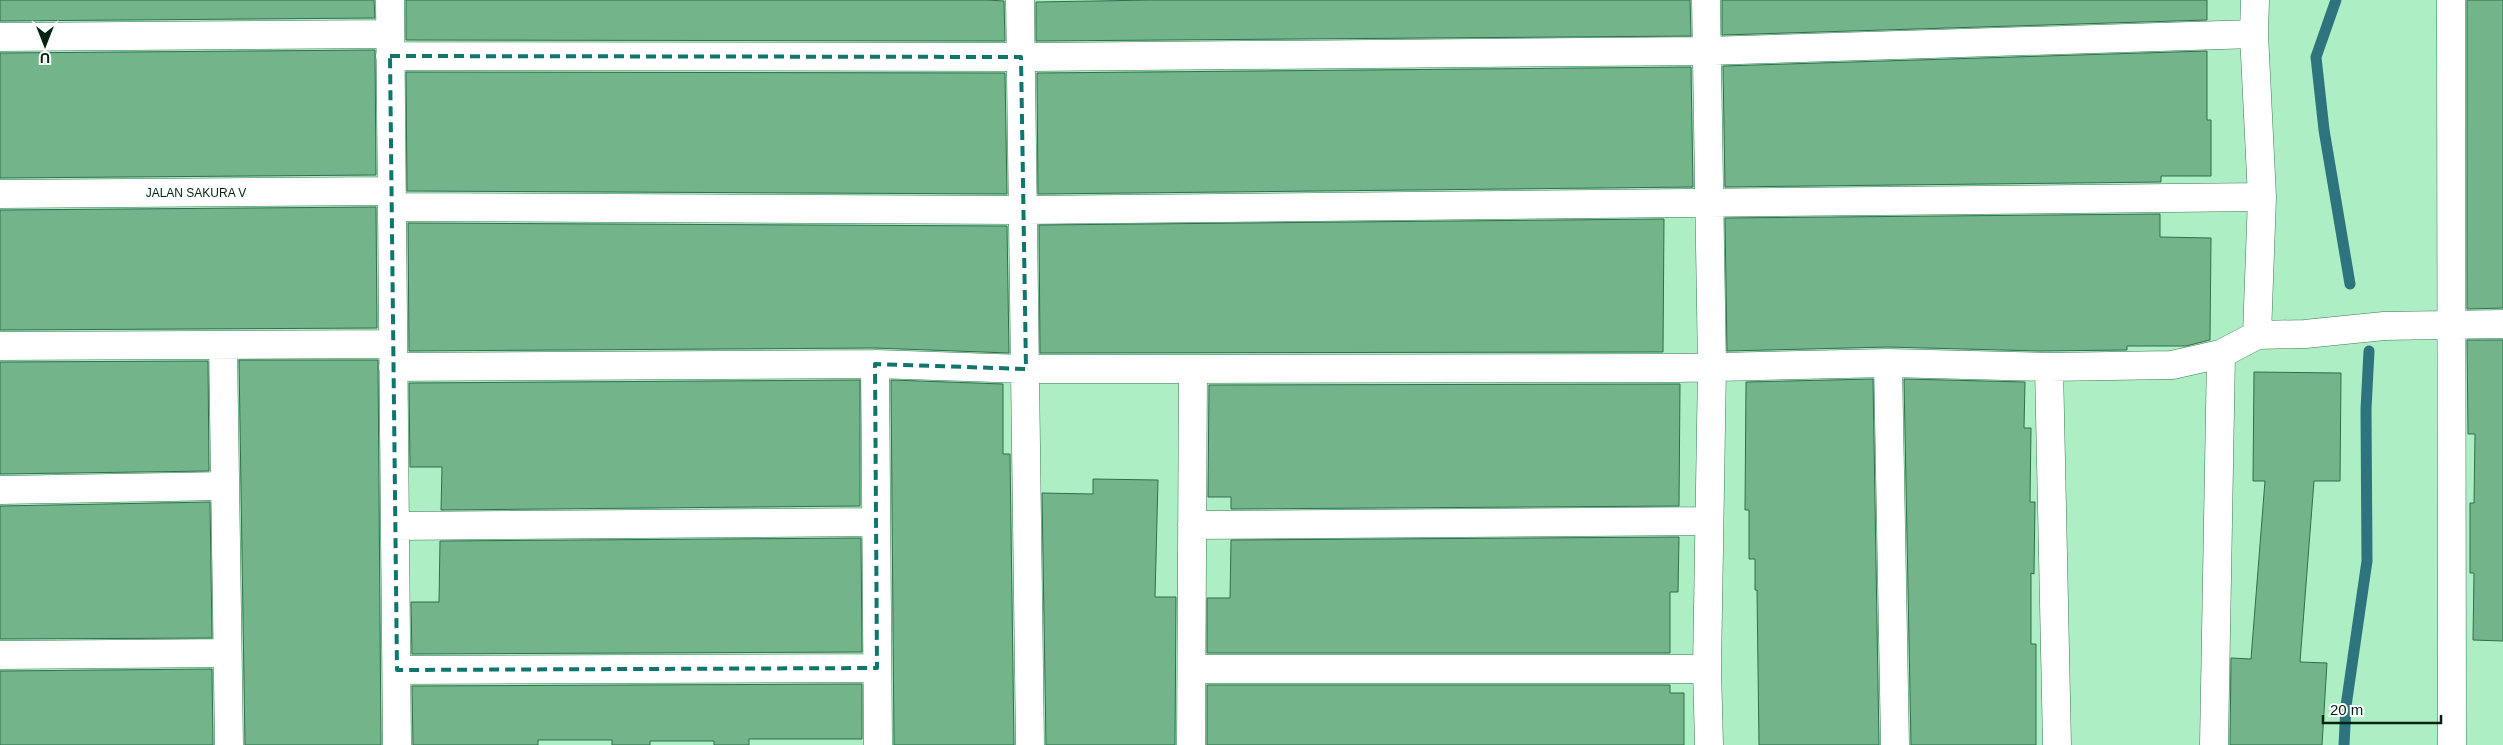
<svg xmlns="http://www.w3.org/2000/svg" width="2503" height="745" font-family="Arial,sans-serif">
  <style>
    .lines { fill: none; stroke-linecap: round; stroke-linejoin: round }
    .stream { stroke: #2d747f; stroke-width: 11 }
    .building { fill: #73b48b; stroke: #306f4b }
    .minor-casing { stroke: #3c7a55; stroke-width: 29 }
    .minor { stroke: #fff; stroke-width: 28 }
    .marked { fill: none; stroke: #0f766e; stroke-width: 4; stroke-dasharray: 10 6; stroke-linejoin: round }
    .labels { text-anchor: middle; dominant-baseline: central; stroke-width: 4; stroke-linejoin: round; paint-order: stroke }
    .street-label { font-size: 12px; fill: #072113; stroke: #f9fffb }
  </style>
  <rect width="100%" height="100%" fill="#adeec4"/>
  <g class="lines">
    <path class="stream" d="M2336,0L2316,57L2324,130L2350,284
      M2344,745L2346,706L2367,561L2366,409L2369,351"/>
  </g>
  <path class="building" d="M0,0H374L375,18L0,21Z
    M406,0H987L1004,1L1005,41L406,40Z
    M1153,0H1690L1691,36L1036,41V2Z
    M1722,0H2207V20L1722,35Z
    M2467,0H2503V308L2467,309Z
    M375,50L376,175L0,178V53Z
    M2207,51V120H2211V176H2161V182L1725,187L1723,66Z
    M1691,67L1693,187L1038,194L1037,73Z
    M406,72L1005,73L1007,194L407,191Z
    M376,207L377,328L0,330V210Z
    M2160,214V237L2211,238L2210,340L2186,346H2127V350L2039,351L1888,347L1727,351L1725,218Z
    M1664,219L1663,352L1040,353L1039,225Z
    M408,223L1007,226L1009,353L875,348L409,351Z
    M2467,340H2503V641L2473,640L2474,573H2470V503H2474L2475,434H2468Z
    M239,360H378L381,745H245Z
    M208,361L209,471L0,474V362Z
    M2254,372L2341,373L2340,481H2314L2300,662L2327,663L2322,745H2230L2231,658L2251,659L2265,481H2253Z
    M1873,379L1879,745H1759L1757,590H1755V559H1749V510H1745L1746,382Z
    M1904,379L2025,382L2024,428H2031L2030,502H2035L2034,574L2031,573V644H2036V745H1911Z
    M860,380V506L441,510L442,467H410L409,383Z
    M891,380L1003,384V454H1010L1014,745H894Z
    M1680,384L1679,506L1231,509V497H1208L1209,385Z
    M1093,479L1158,480L1155,597H1176L1175,745H1046L1042,493L1093,494Z
    M210,502L212,638L0,639V506Z
    M1679,537L1678,592H1670V653H1207V598H1230L1231,540Z
    M861,538L862,652L412,654L411,602H439L440,541Z
    M212,669L213,745H0V671Z
    M862,684V739H749V745H714V741H650V745H612V740H538V745H413L412,686Z
    M1207,685H1670V693H1684V745H1207Z"/>
  <g class="lines">
    <defs>
      <path id="minor" d="M390,0L397,745
        M1020,0L1030,745
        M1706,0L1712,367L1707,669L1709,745
        M2255,0L2254,34L2262,197L2257,335
        M2451,0L2452,745
        M0,37L390,34
        M390,56L1032,57L1706,51L2254,34
        M0,194L391,191
        M392,207L1024,210L2262,197
        M223,345L229,745
        M0,346L393,344
        M1888,363L1895,745
        M875,364L878,745
        M393,367L875,364L1026,369H1193L1678,368L1888,363L2049,367L2172,365L2221,354
        M2049,367L2057,745
        M0,490L225,486
        M1192,525L1709,521
        M395,526L876,522
        M0,655L227,653
        M1192,669H1707
        M397,670L877,668
        M1191,745L1193,369
        M2214,745L2221,354L2257,335L2305,334L2384,326L2503,324"/>
    </defs>
    <use href="#minor" class="minor-casing"/>
    <use href="#minor" class="minor"/>
  </g>
  <path class="marked" d="M390,56L1021,57L1026,369L875,364L877,668L397,670Z"/>
  <g class="labels">
    <g class="street-label">
      <text x="196" y="193">JALAN SAKURA V</text>
    </g>
  </g>
  <g transform="translate(45 45) rotate(180)" stroke="#f9fffb" stroke-width="4" paint-order="stroke">
  <path d="M0-4L9 19L0 12L-9 19Z" fill="#072113"/>
  <text y="-8" font-size="14" font-weight="bold" text-anchor="middle" fill="#072113">U</text>
  </g>
  <path d="M2323 715v8h118v-8" fill="none" stroke="#072113" stroke-width="2.5"/>
  <text x="2330" y="715" font-size="15" fill="#072113" stroke="#f9fffb" stroke-width="4" paint-order="stroke">20 m</text>
</svg>
